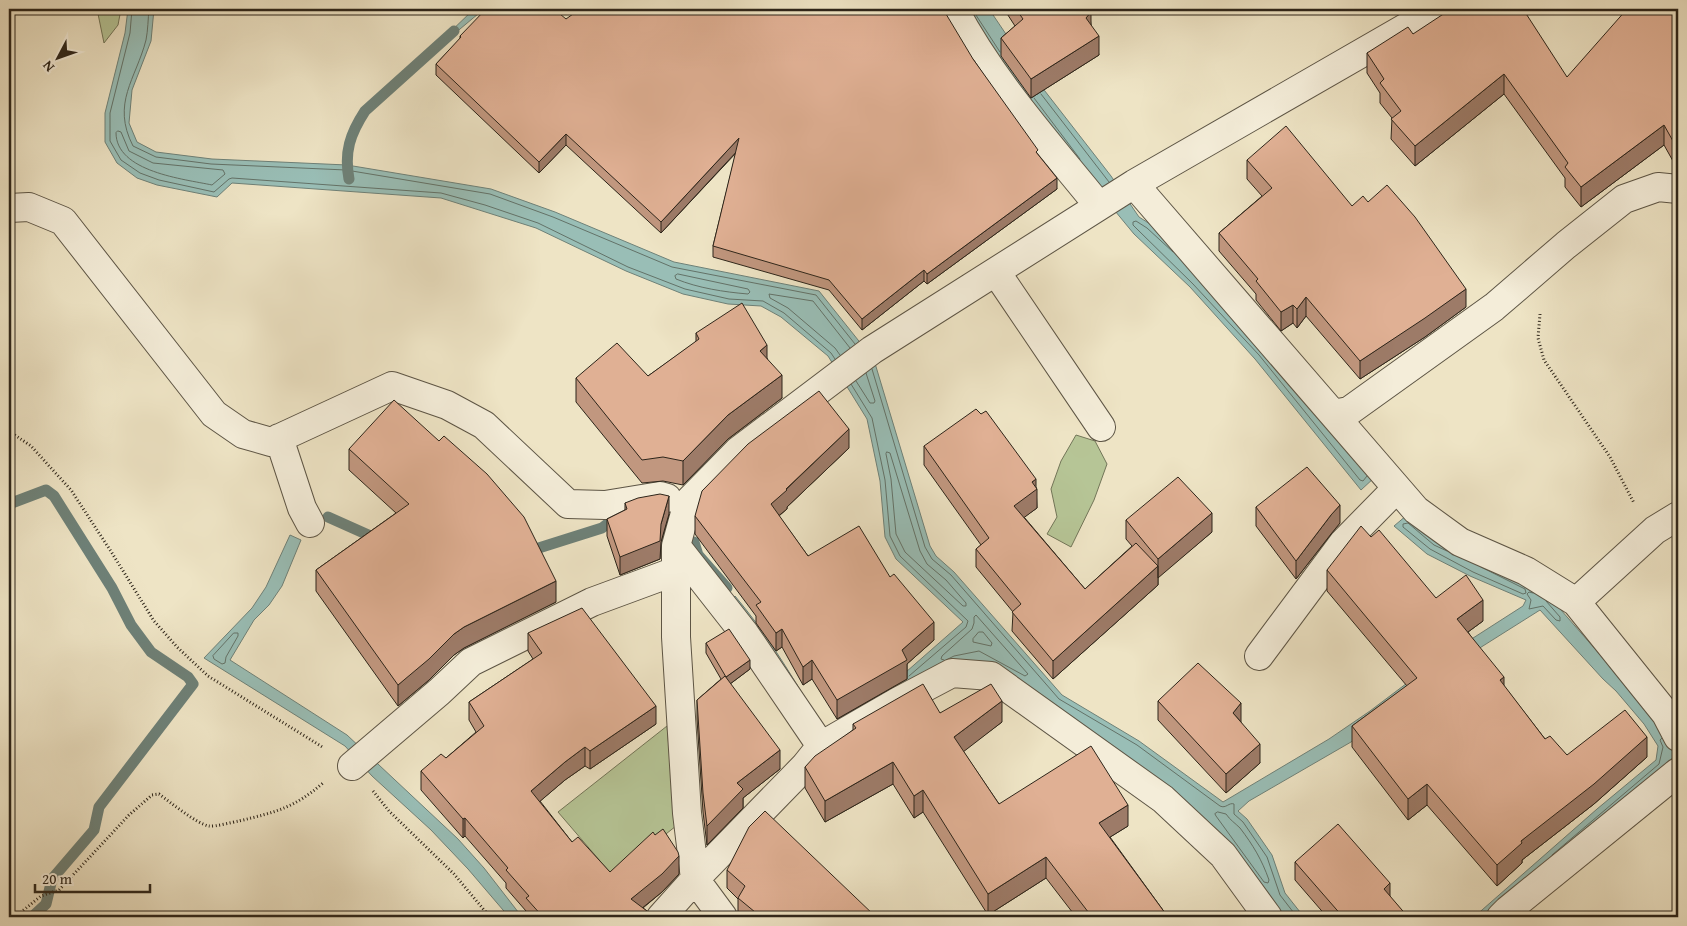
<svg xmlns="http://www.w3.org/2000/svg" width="1687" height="926" font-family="'Gentium Book Plus',serif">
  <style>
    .green { fill: #b6c596; stroke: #727558 }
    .water { fill: #99beb6; stroke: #6e8178 }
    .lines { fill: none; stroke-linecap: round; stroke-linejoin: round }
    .shore { stroke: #637268; stroke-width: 1 }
    .stream { stroke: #6e8178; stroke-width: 11 }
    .minor-casing { stroke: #5d5545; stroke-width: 30 }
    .path { stroke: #2d251a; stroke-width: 3; stroke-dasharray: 1 2.5; stroke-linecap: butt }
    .minor { stroke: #f4edd9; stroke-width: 28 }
    .wall { fill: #c1977f; stroke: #2d251a }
    .shaded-wall { fill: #9d7b68; stroke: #2d251a }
    .building { fill: #e0b094; stroke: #2d251a }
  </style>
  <rect width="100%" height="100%" fill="#eee4c5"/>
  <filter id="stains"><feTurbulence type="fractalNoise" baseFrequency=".004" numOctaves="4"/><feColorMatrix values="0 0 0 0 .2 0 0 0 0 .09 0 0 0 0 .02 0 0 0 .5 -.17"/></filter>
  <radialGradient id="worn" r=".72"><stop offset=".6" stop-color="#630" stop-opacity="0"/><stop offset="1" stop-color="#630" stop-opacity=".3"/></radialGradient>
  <path class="green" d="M97,9H121L118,25L104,43Z
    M1076,435L1095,441L1107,464L1094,500L1071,547L1047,534L1057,517L1051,489L1061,461Z
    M667,726L676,826L613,876L558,812Z"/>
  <path class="water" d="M128,9H154L151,41L132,90L129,123L137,142L156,152L212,159L347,165L491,189L555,212L674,262L819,291L874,360L930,546L936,556L954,572L1062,695L1139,741L1223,802L1329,739L1370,711L1431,665L1523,606L1526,600L1470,576L1427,554L1394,526L1407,515L1547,594L1630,689L1672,740L1676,759L1495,917H1474L1597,809L1656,760L1658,746L1644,724L1616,691L1603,679L1540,610L1421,685L1351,742L1249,801L1238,811L1247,819L1272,855L1285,893L1304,917H1276L1013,682L904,688L898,679L963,622L896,559L885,537L880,481L867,419L828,356L781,317L761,306L728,304L683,294L626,271L536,228L441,198L232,183L217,197L157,185L137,178L117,163L105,142V113L125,33Z
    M474,9H484L448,39L443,41L446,36Z
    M966,9H989L1041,86L1111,176L1139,217L1150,224L1189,260L1375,477L1361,490L1255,359L1190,287L1134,234L1092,183L1004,68Z
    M290,535L301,540L282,586L269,605L254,620L230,660L347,735L458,839L484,868L522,917H509L468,869L431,830L372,776L345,746L204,658L252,608L266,587Z
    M735,596C749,613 763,631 775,650C789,671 801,692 815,713L810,717L731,600Z"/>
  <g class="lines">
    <path class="shore" d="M132,9L130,33L110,113V141L121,160L140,173L159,180L214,192L229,179L232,178L441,193L485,205L538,223L628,267L685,289L729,299L763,301L784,313L831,353L835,359
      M149,9C148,19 148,30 146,40C136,79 111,103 133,146L156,157L211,164L346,170L490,194L553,217L672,267L816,295L855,344
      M972,9L1000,52
      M1041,94L1109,182
      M1034,98L1080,159
      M118,131L121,132L129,151L153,163L223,170L225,174L212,185C184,179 116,172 116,133Z
      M1173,252L1147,228L1136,221L1133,222V225L1138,230L1193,284L1259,355L1360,480L1363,481L1367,476
      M678,274L748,289L750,292L748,294C724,292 698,288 676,279L675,276Z
      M840,355L835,348L788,308L770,298L769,294L813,301L850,348
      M872,369L925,547L932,559L951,575L1059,699L1137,745L1220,806C1226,809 1229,802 1234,804V814L1243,822L1267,857L1280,895L1297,917
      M856,381L870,403H874L875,401L866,373
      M851,384L872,418L885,480L890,536L900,556L968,621L966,627L909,676
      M887,452L890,453L920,551L927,564L946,580L966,603V606H963L905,552L896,534L891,479L886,454Z
      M1447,551L1434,545L1408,523L1403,524V527L1430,549L1473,572L1523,594L1526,593L1525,589L1481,567
      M1533,593L1529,592L1527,594L1531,600L1529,609L1543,606L1556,620L1560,621V617L1546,601
      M979,632H983L992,643L991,646L973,642V639Z
      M234,633H238V636L226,657L225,663L222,664L214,659L213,656Z
      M944,660L941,659L942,656L972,629L974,623V617L976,615L1028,674L1025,676L979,651L954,656L946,660
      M1218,812L1226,814C1230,820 1235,823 1240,828C1253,845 1262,860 1269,880L1268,883L1264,882L1216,816L1215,814Z
      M1552,855L1659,764L1663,747L1660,740L1662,738"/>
    <path class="stream" d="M349,179C344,152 350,134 365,111L454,31
      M9,504L46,490L54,496L112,588L131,625L151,652L188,677L193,684L99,807L94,830L52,879L46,904L32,917
      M328,517L375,538L378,535
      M694,542L698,555L727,588
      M526,552L602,528L615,518"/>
    <defs>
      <path id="minor" d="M954,9C992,81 1048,143 1099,206
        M1134,184L1416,510L1460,542L1526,571L1576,602L1666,714L1678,737
        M9,208L29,207L63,221L214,414L243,434L271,442L392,386L447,405L484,425L568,504L605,505L660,496L667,498
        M996,272L1101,427
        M1333,414L1349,411L1494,307L1566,245L1624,199L1658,187L1678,189
        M279,438L302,508L310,523
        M676,546L745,634L821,746L899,701L952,673L991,676L1163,799L1223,855L1268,917
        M1576,602L1655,530L1678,516
        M1259,656L1343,543L1397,488
        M352,766L439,692L471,662L592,602L676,571
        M661,917L695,879L805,766L821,746
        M723,917L695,879L687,813L676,637V546L688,502L738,451L872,350L1134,184L1438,9
        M1501,917L1508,910L1678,772"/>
    </defs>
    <use href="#minor" class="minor-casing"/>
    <path class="path" d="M1540,314L1538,338L1544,360L1610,457L1634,503
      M9,431L31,446L71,490L112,553L154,621L177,647L208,676L324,748
      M373,791L389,811L454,874L490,917
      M15,917L41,896L59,890L129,815L152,795L159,794C170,802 197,824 209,826C216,827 232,822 239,821C276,812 294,808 323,783"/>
    <use href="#minor" class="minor"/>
  </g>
  <path class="wall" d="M1004,9H1089L1091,25L1099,55L1031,98L1001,56V38L1015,26Z
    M1678,9V170L1664,145L1581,207L1565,187V178L1504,94L1415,166L1391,139L1392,118L1380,103V93L1367,73V53L1413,34L1567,77Z
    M566,19L973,59L1038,155L1057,189L927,284L924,281L862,330L829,290L713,257V246L736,153L661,233L566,145L539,173L436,75V64L460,39V36Z
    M1247,160L1352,206L1368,202L1466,307L1425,337L1360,379L1306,316L1297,328L1293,323L1281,331L1256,300V294L1219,251V233L1262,196L1247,179Z
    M696,333L767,358L782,398L728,439L683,485L663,481L642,483L576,402V378L648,376L696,342Z
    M924,446L1036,487L1037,508L1024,517L1085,589L1132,546L1126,539V520L1212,532L1158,577V585L1053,679L1012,631L1013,612L976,567V549L981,545L924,465Z
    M849,448L787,507V509L779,516L808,556L890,577L934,640L907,664V679L837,719L812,679L803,685L782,647L776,651L756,623V616L695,534V516Z
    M349,449L556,602L464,648L454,655L429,680L398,706L316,591V570L396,513L349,470Z
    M625,503L669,514L661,542L660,559L620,575L607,536V519L625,510Z
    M1256,507L1340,523L1331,534L1296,579L1256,526Z
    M1371,537L1436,598L1483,621L1468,632L1504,686L1545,739L1567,755L1647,757L1594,804L1522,860V863L1497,886L1427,805L1408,820L1352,747V726L1407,686L1327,591V570Z
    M528,633L656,724L590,769L585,766L565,780L540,801L572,842L610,872L679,874L662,892L643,908L655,917H527L526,916V911L506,888V883L465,836L463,838L421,790V771L446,758L476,732L469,720V702L533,659L528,651Z
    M706,643L750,669L730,684L780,769L743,798V808L707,845L703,812L697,719V700L721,679L706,653Z
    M1158,701L1241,722L1260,763L1226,793L1158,720Z
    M940,713L1002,722L963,751L999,804L1128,826L1110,837L1168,917H1076L1046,878L988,915L923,812L914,818L893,784L825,822L805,788V767L853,730V724Z
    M1295,862L1390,897L1408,917H1327L1295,880Z
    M727,870L876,917H739L738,916V899L727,888Z"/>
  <path class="shaded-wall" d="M1091,12V30L1086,18Z
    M1099,36V55L1031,98V79Z
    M1504,74V94L1415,166V146Z
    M1664,125V145L1581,207V187Z
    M566,134V145L539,173V162Z
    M739,138V149L661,233V222Z
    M1057,178V189L927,284V274Z
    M924,270V281L862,330V319Z
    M1466,289V307L1425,337L1360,379V361Z
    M1306,297V316L1297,328V309Z
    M1293,305V323L1281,331V312Z
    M767,345V368L760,351Z
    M782,375V398L728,439L683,485V461L728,415Z
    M849,429V448L787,507V509L771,522V504Z
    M1036,479V490L1037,489V508L1014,525V506L1032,482Z
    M669,496V514L661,542L660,559L620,575V557L661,524Z
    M1340,505V523L1331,534L1296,579V561L1331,515Z
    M1212,513V532L1158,578V559Z
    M1158,566V585L1053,679V661Z
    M556,581V602L464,648L454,655L429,680L398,706V685L454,634L464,627Z
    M1483,600V621L1457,640V619Z
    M934,622V640L907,664V679L837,719V700L902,650Z
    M782,629V647L776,651V633Z
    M750,660V669L726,687V677Z
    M812,660V679L803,685V667Z
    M1504,677V697L1500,680Z
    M1002,701V722L954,759V737Z
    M1241,703V722L1233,713Z
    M656,706V724L590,769V751Z
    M1647,737V757L1594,804L1522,860V863L1497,886V865L1521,841Z
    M1260,744V763L1226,793V774Z
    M585,747V766L565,780L531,809V791L565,762Z
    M780,750V769L743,798V808L707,845V826L737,783Z
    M893,762V784L825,822V801Z
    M1427,784V805L1408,820V799Z
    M923,790V812L914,818V796Z
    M1128,805V826L1099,844V823Z
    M465,818V836L463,838V819Z
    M679,856V874L662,892L631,917V899Z
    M1046,857V878L988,915V894Z
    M1390,883V902L1384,889Z"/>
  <path class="building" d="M486,9H554L566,19L580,9H943L973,59L1038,150L1036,152L1057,178L927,274L924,270L862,319L829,280L713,246L739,138L661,222L566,134L539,162L436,64L461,37L460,36Z
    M1016,9H1089L1091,12L1086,18L1099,36L1031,79L1001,38L1023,19Z
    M1451,9H1523L1567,77L1627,9H1678V150L1664,125L1581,187L1565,167L1568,163L1504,74L1415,146L1391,119L1401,111L1380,83L1384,79L1367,53L1408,27L1413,34Z
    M1286,126L1352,206L1363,196L1368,202L1387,185L1415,217L1466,289L1425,318L1360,361L1306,297L1297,309L1293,305L1281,312L1256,281L1258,279L1219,233L1272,188L1247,160Z
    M742,303L767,345L760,351L782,375L728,415L683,461L663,457L642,460L576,378L617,343L648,376L699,339L696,333Z
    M819,391L849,429L786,489L787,490L771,504L808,556L859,526L890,577L894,574L934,622L902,650L907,660L837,700L812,660L803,667L782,629L776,633L756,605L761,602L695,516L702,491L748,444Z
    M394,400L439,441L444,436L487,474L524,517L556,581L464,627L454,634L429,659L398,685L316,570L409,504L349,449Z
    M976,409L981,414L986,411L1036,479L1032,482L1037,489L1014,506L1085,589L1136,543L1158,566L1053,661L1012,612L1021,604L976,549L989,538L924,446Z
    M1307,467L1340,505L1331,515L1296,561L1256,507Z
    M1178,477L1212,513L1158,559L1126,520Z
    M660,494L669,496L661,524L660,541L620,557L607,519L627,509L625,503L638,498Z
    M1361,526L1371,537L1379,530L1436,598L1466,575L1483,600L1457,619L1504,677L1500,680L1545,739L1550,736L1567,755L1625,710L1647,737L1594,784L1521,841L1522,843L1497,865L1427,784L1408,799L1352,726L1417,678L1327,570Z
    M582,608L656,706L590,751L585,747L565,762L531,791L572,842L578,837L610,872L653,832L655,835L663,829L678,852L679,856L662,874L631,899L655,917H543L526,898L529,896L506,870L508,868L465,818L463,819L421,771L441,754L446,758L484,726L469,702L542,653L528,633Z
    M729,629L750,660L726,677L706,643Z
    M1198,663L1241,703L1233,713L1260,744L1226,774L1158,701Z
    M725,676L780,750L737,783L743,789L707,826L703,793L697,700Z
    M923,684L940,713L991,684L1002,701L954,737L999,804L1091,746L1128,805L1099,823L1168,917H1092L1046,857L988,894L923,790L914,796L893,762L825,801L805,767L815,756L856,728L853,724Z
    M765,811L876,917H761L738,898L745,886L727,870L749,827Z
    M1338,824L1390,883L1384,889L1408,917H1343L1295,862Z"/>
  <rect width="1687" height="926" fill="none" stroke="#eee4c5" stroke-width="30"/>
  <rect x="10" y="10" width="1667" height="906" fill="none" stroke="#2d251a" stroke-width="2.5"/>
  <rect x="15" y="15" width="1657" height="896" fill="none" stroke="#2d251a"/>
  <g transform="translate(58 58) rotate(229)" stroke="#f4edd9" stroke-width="4" paint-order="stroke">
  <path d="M0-4L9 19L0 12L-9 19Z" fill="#2d251a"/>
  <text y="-8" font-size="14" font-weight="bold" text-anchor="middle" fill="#2d251a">N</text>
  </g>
  <path d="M35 884v8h115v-8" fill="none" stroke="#2d251a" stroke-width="2.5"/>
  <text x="42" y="884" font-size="15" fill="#2d251a" stroke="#f4edd9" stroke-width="4" paint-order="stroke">20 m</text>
  <rect width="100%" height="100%" filter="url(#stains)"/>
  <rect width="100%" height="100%" fill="url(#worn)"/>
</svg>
